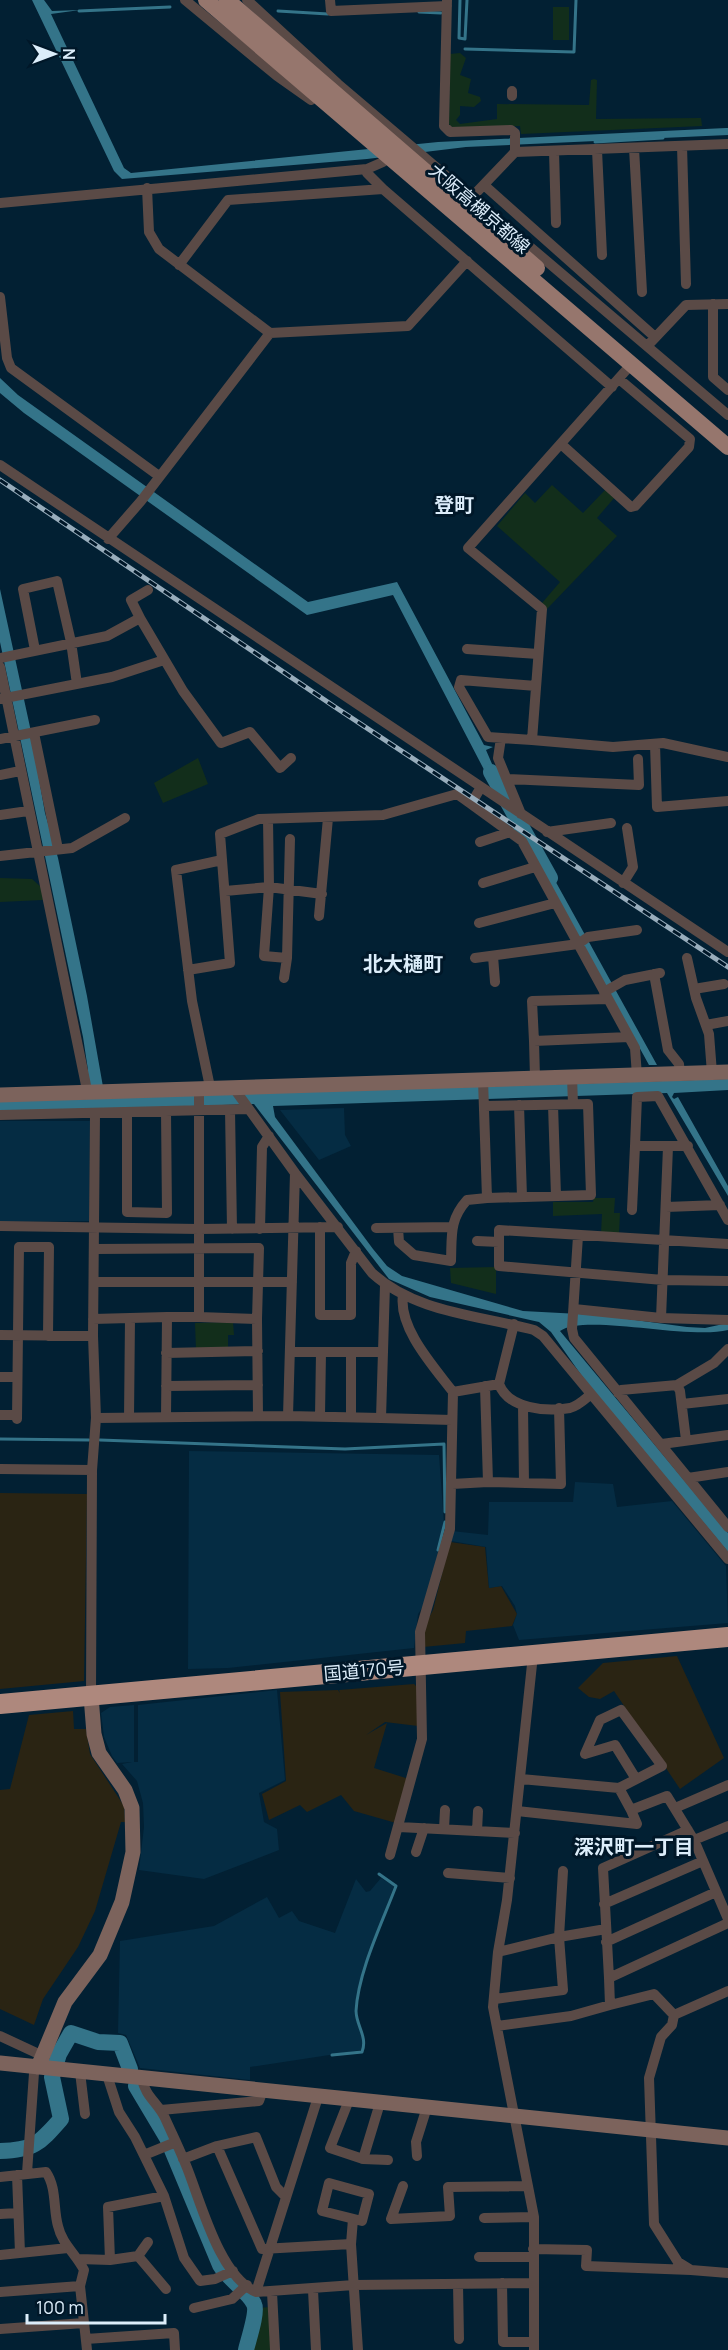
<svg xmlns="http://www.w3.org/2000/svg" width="728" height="2350" font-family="Manrope,'Noto Sans JP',sans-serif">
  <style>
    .commercial { fill: #2a2413 }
    .built { fill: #052c43 }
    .green { fill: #122e1b }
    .water { fill: #347489 }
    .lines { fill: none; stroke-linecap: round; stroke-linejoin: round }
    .stream { stroke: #347489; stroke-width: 3 }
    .river { stroke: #347489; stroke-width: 16 }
    .street { stroke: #5a4a46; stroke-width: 10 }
    .secondary { stroke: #7c635c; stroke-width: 15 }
    .primary { stroke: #96766d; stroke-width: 16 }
    .highway { stroke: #ae887d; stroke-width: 20 }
    .rail-casing { stroke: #98adbc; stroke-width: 5 }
    .rail { stroke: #001728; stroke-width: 3; stroke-dasharray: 9; stroke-linecap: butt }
    .labels { text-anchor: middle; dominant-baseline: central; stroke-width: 6; stroke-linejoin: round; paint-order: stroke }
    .street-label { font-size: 18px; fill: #dcedfa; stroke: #001728 }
    .neighbourhood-label { font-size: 20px; font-weight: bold; fill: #dcedfa; stroke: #001728 }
  </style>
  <rect width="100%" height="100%" fill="#022033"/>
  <path class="commercial" d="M0,1493L87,1494L84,1681L0,1689Z
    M450,1542L485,1547L489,1588L501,1586L517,1614L512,1626L466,1631L465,1643L423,1647V1629L433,1610Z
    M677,1656L724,1758L680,1789L614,1691L600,1699L589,1697L578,1688L603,1663Z
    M414,1684L417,1687L418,1726L385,1722L366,1735L387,1723L374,1768L409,1779L396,1823L354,1811L341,1795L307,1812L300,1805L269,1820L262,1794L286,1781L280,1692L338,1690L340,1693L339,1690Z
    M73,1711L74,1729H86L90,1754L124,1806L125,1822H121L95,1911L78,1947L43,1999L34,2025L0,2009V1790L10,1789L29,1715Z"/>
  <path class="built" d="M344,1108L345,1135L351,1146L319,1160L280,1110Z
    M0,1121H90L89,1221L0,1222Z
    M189,1451L439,1455L444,1523L429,1598L418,1614L414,1648L228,1668L188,1669Z
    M575,1482L613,1484L617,1507L672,1501L726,1566L728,1623L519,1640L513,1625L517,1614L515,1606L502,1586L489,1588L486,1547L451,1541L452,1531L488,1535L489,1502H573Z
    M277,1690L285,1780L259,1793L264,1822L277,1829L279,1850L204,1879L139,1870L144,1827L143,1803L137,1781L122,1764L132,1762L117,1763L112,1756L104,1737L101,1713L110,1707L134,1705V1762H138V1705Z
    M381,1878L394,1886L362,1977L354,2013L363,2039L362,2050L250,2067V2080L140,2068L126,2035L118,2033L120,1941L214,1926L267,1897L279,1918L292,1911L299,1921L335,1933L356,1879L366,1892L370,1891Z"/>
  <path class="green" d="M553,7H569V40H553Z
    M460,53L466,58L460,75L471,79L468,93L480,97L481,101L474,107L460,106V115L456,120L460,124L497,119V104L589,105L591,80L594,79L597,80L596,119L701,118L702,126L521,134L520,126L453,129L449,124L450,54Z
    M552,485L583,513L606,489L615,497L597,518L617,536L547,609L542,603L560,582L497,526L525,493L535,503Z
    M198,758L208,784L163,803L154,783Z
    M0,878L32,879L41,887L43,900L0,902Z
    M594,1198H615L614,1213H620L619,1234L601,1233L602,1214L553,1216V1202H593Z
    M496,1267V1294L451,1283L450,1268Z
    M233,1322L234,1335H228V1350H196L195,1323Z
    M270,2307L273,2350H249L259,2308Z"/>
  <path class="water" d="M32,0H44L52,11L80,10L51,14L124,168L131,173L438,142L726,128H728V135L466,147L367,159L122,179L114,171Z
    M0,378L18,395L308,602L397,582L484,745L493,747L486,750L505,794L492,785L393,595L307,615L24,413L0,393Z
    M0,589L30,727L45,813L58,858L87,996L105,1098L728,1079V1090L674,1093L672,1097L674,1099L678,1097L728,1186V1196L667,1093L273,1106L275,1117L373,1249L387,1266L402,1276L523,1311L598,1315L687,1327L705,1328L728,1323V1330C688,1340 585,1313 560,1331L728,1533V1552L584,1379L551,1332L539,1322L430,1297L389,1279L254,1104L0,1112V1101L87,1099L88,1070L83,1037L0,642Z
    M542,857L657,1065H649L537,861Z"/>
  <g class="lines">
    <path class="stream" d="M460,0L459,38L465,39L467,0
      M79,11L170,7
      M278,11L328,14
      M419,12L441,13
      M465,49L574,52L576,0
      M595,142L663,138
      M0,1439L89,1440
      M100,1440L345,1449L444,1444L445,1512
      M438,1550L445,1522
      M332,2055L362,2052C368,2037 356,2025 356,2011C358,1972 382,1923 396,1886L379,1874"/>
    <path class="river" d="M491,772L550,878
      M136,2086L167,2138L220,2265C228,2279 249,2292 254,2304C258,2312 248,2341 246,2350
      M0,2151C34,2150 39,2144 61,2119L52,2077L59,2054L71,2033L98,2042L120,2043L130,2069"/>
    <path class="street" d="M185,0L277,76L311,100
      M247,0L338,84L728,415
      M330,0L331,11L447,6
      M447,0L444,126L450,132L511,130L515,133V152
      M512,91V96
      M682,146L686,284
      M634,148L642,292
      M597,150L602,255
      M554,151L556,223
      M367,169V173L383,189
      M484,185L655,337
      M147,188L149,232L159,249L270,333L408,326L467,261
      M472,197L515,152L728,144
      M0,203L367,169L383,162
      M179,265L228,200L383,189L612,387
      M0,297L7,358L11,368L159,476
      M713,304V377L728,390
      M651,342L686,305L728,304
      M628,368L468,548L542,609L532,740L613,747L663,743L728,757
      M561,444L631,507L635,506L689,447L690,439L619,379
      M0,465L728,952
      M108,539L141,501L270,333
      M140,618L183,691L221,743L250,732L280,768L291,758
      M467,649L538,654
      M35,650L23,589L57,581L71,642L77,684
      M0,658L107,636L140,618L131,600L148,590
      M0,667L87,1090
      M0,699L112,677L164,660
      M34,733L58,849
      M501,738L498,758L521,814
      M0,739L95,720
      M532,740L488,737L459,687L461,680L536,686
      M655,744L657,807L728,801
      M0,775L20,771
      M508,779L639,785L638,759
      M481,787L471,804L522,841L635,1048L637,1076
      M0,815L28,811
      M268,819L269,887L264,956L287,958L284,978
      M547,832L611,823
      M480,842L510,832
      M0,856L72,848L125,818
      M483,883L535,867
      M623,883L633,867L627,828
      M225,891L269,887L322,894
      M319,916L328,818
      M479,923L555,903
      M493,956L495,982
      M287,958L290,839
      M475,958L578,944L588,937L637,930
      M687,958L696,998L709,1034L712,1073
      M188,970L230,963L222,860
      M654,974L668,1050L679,1064L680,1074
      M694,989L724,984
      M604,992L625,980L660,973
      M608,999L532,1001L534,1041L629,1037
      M706,1025L728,1021
      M534,1041L535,1078
      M572,1077L573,1104
      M483,1080L487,1198L591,1195L588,1104L484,1106
      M210,1087L192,1001L176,870L222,860L220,834L259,819L383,815L457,794L471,804
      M233,1087L295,1173L372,1273C416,1313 479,1315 534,1330L543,1336L728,1559
      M519,1105L522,1197
      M553,1105L556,1196
      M230,1110L232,1229
      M127,1113V1212L167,1213L166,1111
      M0,1115L249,1109
      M688,1146H635L637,1097L658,1096L728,1220
      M666,1207L720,1205
      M632,1210L635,1146
      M0,1226L199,1229L338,1227
      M320,1227V1315H351V1263L356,1251
      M376,1228L452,1227
      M398,1228L399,1242L414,1255L451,1261C452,1236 449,1220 467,1200L487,1198
      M260,1229L262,1147L269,1136
      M578,1236L572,1329L574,1338L728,1527
      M477,1241L499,1242
      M728,1244L499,1230V1266L663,1280L728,1281
      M94,1249L259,1248L257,1319L199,1317
      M94,1282H292
      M385,1285L381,1418L452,1420
      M403,1295C398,1328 434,1367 453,1392L499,1384
      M574,1309L661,1318L728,1320
      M661,1318L668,1147
      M93,1319L167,1317
      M257,1319L258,1416
      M514,1324L499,1384C508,1409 546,1412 570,1408C578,1406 584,1400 590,1395
      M0,1335L93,1336
      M290,1352H382
      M351,1352V1417
      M166,1353L258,1351
      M0,1377H17
      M677,1385L680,1391L686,1440
      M166,1386L258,1385
      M618,1393L621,1390L677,1385L714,1363L728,1349
      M682,1404L728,1399
      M523,1406L524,1483
      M0,1415H17
      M288,1416L295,1173
      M320,1416L321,1352
      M166,1417L167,1317H199V1087
      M96,1418L288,1416L381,1418
      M129,1418L130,1318
      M17,1419L19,1247H49L48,1336
      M662,1444L728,1435
      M0,1469L92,1470
      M688,1478L728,1472
      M488,1482L561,1484L559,1408
      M452,1484L488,1482L485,1386
      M533,1655L507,1900L498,1952L493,2007L534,2217V2350
      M91,1696L92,1470L96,1418L93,1336L95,1114
      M521,1779L619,1788L631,1810
      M619,1788L662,1766L621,1710L600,1720L585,1754L615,1745L636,1779
      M675,1808L728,1785
      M517,1811L637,1824L631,1810L667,1796L694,1840
      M728,1826L694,1840L728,1919
      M399,1827L515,1833
      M444,1829L445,1810
      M477,1831L478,1811
      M416,1852L424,1828
      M390,1855L422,1739L420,1632L450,1529L453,1392
      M448,1873L510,1878
      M604,1904L703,1861
      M606,1942L716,1892
      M498,1952L559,1937L606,1929
      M609,1978L603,1868L688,1830
      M728,1991L674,2015L672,2025L661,2037L649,2078L654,2224L678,2262L691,2270L728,2273
      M495,1999L563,1990L559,1937L563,1871
      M610,2005L654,1994L674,2015
      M497,2026L571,2016L610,2005L609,1978L728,1923
      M0,2036L43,2056
      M80,2072L85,2114
      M107,2075L119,2112L135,2137L164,2196L184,2258L200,2281L215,2279L233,2271
      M142,2079C145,2096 158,2103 165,2118C173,2136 182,2154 189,2173C202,2207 221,2277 256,2292
      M318,2097L256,2292L354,2285L533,2283
      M349,2100L330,2148L363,2159L380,2103
      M161,2110L259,2101L263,2090
      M217,2146L262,2249L351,2244
      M144,2155L176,2142
      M417,2156L416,2142L427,2107
      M183,2159L217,2146L256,2137L276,2187L286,2197
      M363,2159L388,2160
      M27,2173L34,2073L38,2067
      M17,2175L20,2253
      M0,2177L46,2172C57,2188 53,2209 58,2226C62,2244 76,2254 84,2270L80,2286L87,2350
      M329,2183L369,2194L362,2221L322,2211Z
      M403,2186L391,2219L450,2216L448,2187L528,2186
      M0,2214L18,2213
      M484,2218L534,2217
      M353,2219L351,2244L358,2350
      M533,2249L587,2250L586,2266L691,2270
      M0,2255L68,2248
      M138,2256L148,2242
      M479,2257H533
      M79,2259L110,2260L108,2207L164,2196
      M110,2260L138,2256L166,2289
      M502,2283L503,2342H534
      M458,2284L459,2339
      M313,2290L316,2350
      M0,2292L80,2286
      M272,2292L275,2350
      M194,2308L232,2299L247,2285
      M0,2329L84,2323
      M86,2339L174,2333L175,2350"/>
    <path class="secondary" d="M0,1095L728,1072
      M0,2063L728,2138
      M38,2067L65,2002L100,1955L122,1902L133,1852L132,1808L125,1790L99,1753L94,1734L91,1696"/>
    <path class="primary" d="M206,0L728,447
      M227,0L537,268"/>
    <path class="highway" d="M0,1704L728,1637"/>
    <defs>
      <path id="rail" d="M0,480L335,707L728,967"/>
    </defs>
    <use href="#rail" class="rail-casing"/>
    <use href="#rail" class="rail"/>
  </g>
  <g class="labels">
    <g class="street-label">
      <text transform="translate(480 208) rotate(41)">大阪高槻京都線</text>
      <text transform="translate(364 1670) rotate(-5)">国道170号</text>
    </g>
    <g class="neighbourhood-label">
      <text x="454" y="504">登町</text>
      <text x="403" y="963">北大樋町</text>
      <text x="634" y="1846">深沢町一丁目</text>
    </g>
  </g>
  <g transform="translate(54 54) rotate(90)" stroke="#001728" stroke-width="4.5" paint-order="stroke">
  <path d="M0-4.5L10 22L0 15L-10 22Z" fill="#dcedfa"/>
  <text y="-9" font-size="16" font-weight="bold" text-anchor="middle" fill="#dcedfa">N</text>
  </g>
  <path d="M27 2314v9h138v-9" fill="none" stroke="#dcedfa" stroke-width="3"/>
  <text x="36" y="2314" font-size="18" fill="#dcedfa" stroke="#001728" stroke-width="4.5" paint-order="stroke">100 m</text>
</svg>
